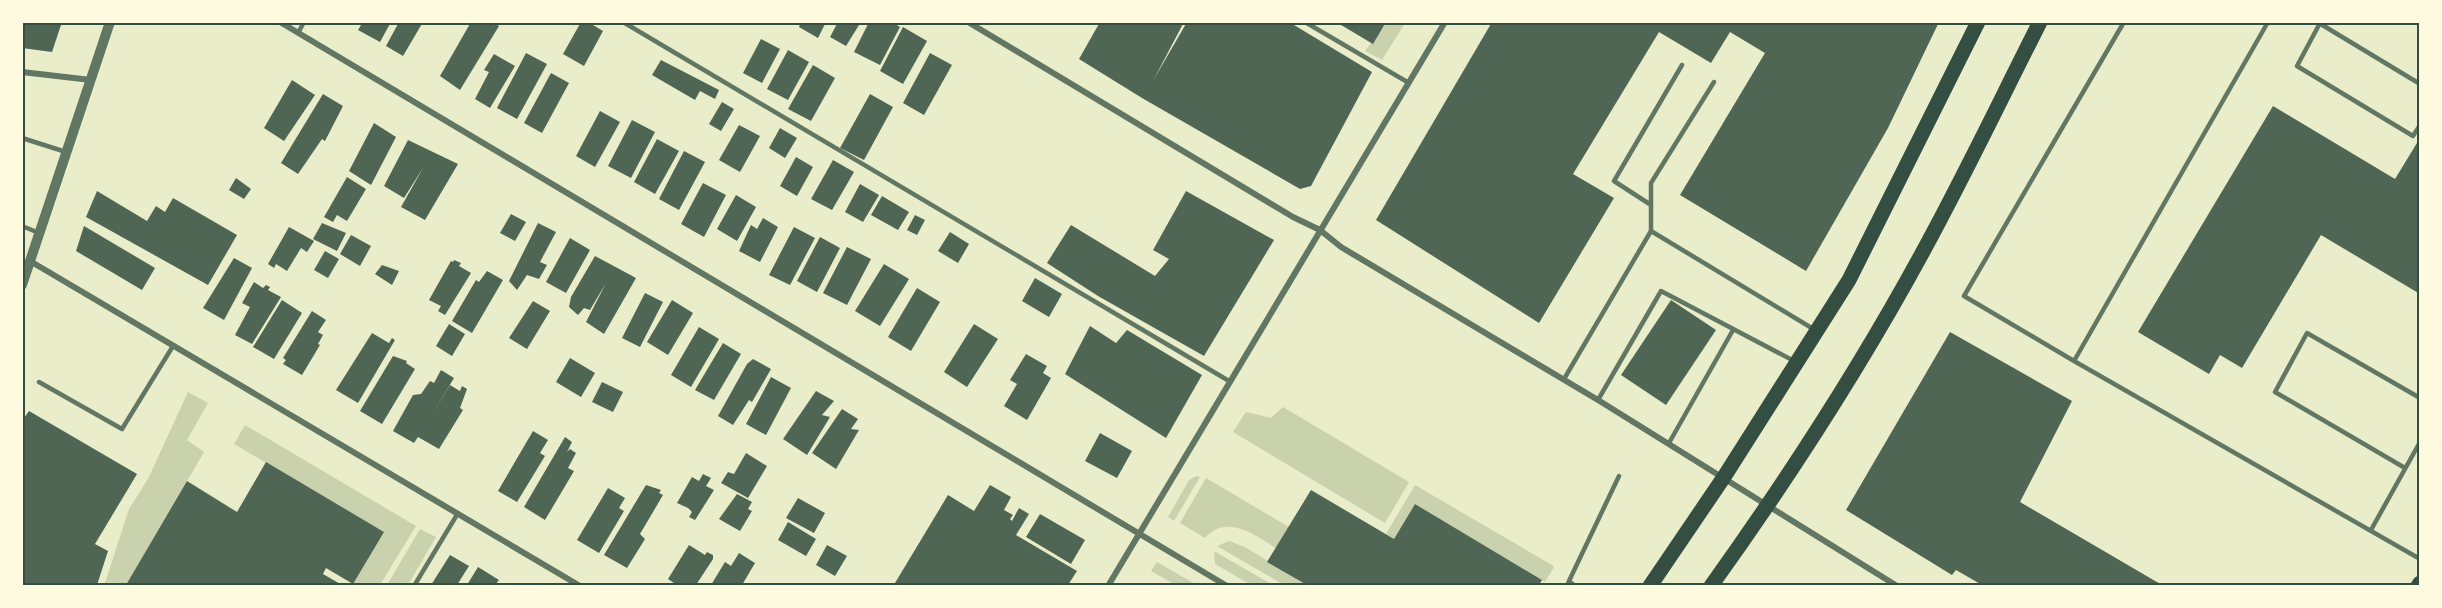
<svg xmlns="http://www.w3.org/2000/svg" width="2442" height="608" font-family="'IBM Plex Serif',serif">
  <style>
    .green { fill: #cad2ad }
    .building { fill: #4f6655 }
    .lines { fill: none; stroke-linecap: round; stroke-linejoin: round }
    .service { stroke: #617663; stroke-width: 4.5 }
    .minor { stroke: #617663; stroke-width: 6 }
    .tertiary { stroke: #617663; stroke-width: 10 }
    .primary { stroke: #344e41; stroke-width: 15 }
    .neatline { fill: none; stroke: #344e41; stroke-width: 2 }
  </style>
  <rect width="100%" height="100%" fill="#e9edc9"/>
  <path class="green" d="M1386,23H1405L1382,60L1365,51Z
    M188,392L208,403L187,440L204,452L126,585L104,586L129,509L148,479Z
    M1283,407L1409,482L1385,523L1233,432L1246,412L1271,418Z
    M245,425L416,526L380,585H351L384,532L234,444Z
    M1196,476L1200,477L1174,521L1168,517L1189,480Z
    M1206,478L1289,527L1276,548C1253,534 1227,514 1205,538L1180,523Z
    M1415,485L1552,565L1554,567L1545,582L1415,504L1394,539L1386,534Z
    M420,529L436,537L408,585H387Z
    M1229,541L1245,547L1307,585H1284L1217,546Z
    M1214,551L1273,585H1251L1215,564Z
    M1157,562L1197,585H1176L1151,571Z"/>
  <path class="building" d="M22,22H62L52,52L22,48Z
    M363,22H391L380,42L358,30Z
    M399,22H423L403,56L386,46Z
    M471,22H493L499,26L460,90L440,76Z
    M581,22H588L603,31L584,66L563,54Z
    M801,22H826L818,38L799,27Z
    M838,22L859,25L846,46L830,37Z
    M869,22H892L900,27L880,65L854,52Z
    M1100,22H1184L1154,79L1187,22H1289L1372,72L1311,186L1300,189L1142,98L1079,59Z
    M1336,22H1386L1373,44Z
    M1492,22H1939L1888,128L1806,271L1680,195L1765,53L1730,32L1711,63L1659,32L1573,174L1614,198L1539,323L1376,220Z
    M903,27L927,41L903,84L880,71Z
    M761,39L780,49L762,83L743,73Z
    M788,50L809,62L788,100L767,89Z
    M526,53L547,64L517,119L497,108Z
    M930,53L952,65L924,115L903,103Z
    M494,54L515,66L490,108L475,99L489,72L484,70Z
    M661,60L719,90L715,99L700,91L695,100L652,75Z
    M813,65L835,78L811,121L788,109Z
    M551,73L569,83L542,133L524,123Z
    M292,80L315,95L284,141L264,128Z
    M323,94L343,106L325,141L322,139L298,174L281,163Z
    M870,94L893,107L864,160L840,148Z
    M722,102L734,109L721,131L709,124Z
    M2273,106L2395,179L2420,138V294L2321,235L2242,368L2220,355L2209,374L2138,332Z
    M600,111L620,122L595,167L576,156Z
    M632,120L655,132L631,178L608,166Z
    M374,123L396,137L371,185L349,171Z
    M739,125L760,136L740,172L719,160Z
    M780,128L797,138L785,158L769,148Z
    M657,139L679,151L655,194L634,182Z
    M408,140L458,164L425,220L401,207L423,168L404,198L384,186Z
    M684,151L705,162L679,210L659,199Z
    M796,157L813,167L797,196L780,186Z
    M833,160L854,172L832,210L811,199Z
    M347,177L366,189L347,221L337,215L333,222L324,217Z
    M236,178L251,189L244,199L229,190Z
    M703,183L726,195L704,237L681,224Z
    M860,184L879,195L863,222L845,212Z
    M97,191L147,221L156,206L165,212L173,198L237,235L208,285L86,217Z
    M1186,191L1274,240L1204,356L1098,296L1047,263L1071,225L1155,276L1169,259L1153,250Z
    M736,195L756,207L737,241L717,229Z
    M882,196L909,212L898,230L871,215Z
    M511,214L526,222L515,241L500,233Z
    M915,215L925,220L917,235L907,230Z
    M763,218L778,227L760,262L739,251L751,225L757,229Z
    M322,223L346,233L337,251L313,239Z
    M538,223L556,232L540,262L547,265L539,279L527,275L517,290L509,281Z
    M84,226L155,268L142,290L76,251Z
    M289,227L314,241L307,252L301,248L287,271L276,264L274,268L268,264Z
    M794,227L815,238L790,285L769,275Z
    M950,232L969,244L958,263L938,251Z
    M351,235L371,246L360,266L340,254Z
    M820,237L840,248L817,292L797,281Z
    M570,238L590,250L566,293L546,282Z
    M847,247L871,259L847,305L823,293Z
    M325,251L339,259L328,278L314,270Z
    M595,256L636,278L604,334L586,322L606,283L590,310L584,308L578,315L569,307L571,297Z
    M234,258L252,268L224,320L203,308Z
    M454,260L461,263L459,266L471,273L445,315L438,311L441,306L429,300L451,261L453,262Z
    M884,264L909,279L880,326L855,311Z
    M382,265L399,271L392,285L375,274Z
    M487,271L503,280L472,333L452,321L476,280L479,282Z
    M1035,278L1062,294L1049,317L1022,301Z
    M254,282L263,288L266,285L270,287L268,290L281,297L252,344L235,335L250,307L242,303Z
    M917,288L940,302L911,351L888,337Z
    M645,293L663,302L640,347L622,338Z
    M282,300L302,313L274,359L253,347Z
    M672,300L693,313L668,355L647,342Z
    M1671,300L1716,330L1666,405L1621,375Z
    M533,301L550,311L527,349L509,338Z
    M312,311L326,320L318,332L323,335L318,344L320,345L302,375L283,364L286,360L283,358Z
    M449,324L465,334L452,356L436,346Z
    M974,324L998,339L967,387L944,372Z
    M1090,326L1116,343L1127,330L1202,375L1166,438L1065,374Z
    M699,327L719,339L691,387L671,375Z
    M1950,332L2072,401L2020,502L2162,585H1982L1956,570L1952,575L1846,510Z
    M372,333L389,343L392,338L395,340L358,403L336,390Z
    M723,343L741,354L714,400L695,390Z
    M1026,354L1047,366L1043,373L1051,378L1027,420L1004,406L1017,384L1010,380Z
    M393,356L407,361L406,363L415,369L382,424L360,411Z
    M570,358L595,373L581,397L556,382Z
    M753,359L771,369L752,402L749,400L733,425L718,416L747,364Z
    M441,370L454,378L429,419L450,385L460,391L462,386L467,389L460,408L463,410L439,449L418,437L414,443L393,431L413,395L421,394L430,381L434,383Z
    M771,377L791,388L766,435L746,424Z
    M602,382L623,392L613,412L592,402Z
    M816,391L834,401L822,415L830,417L807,455L783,439Z
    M842,409L858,419L851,429L859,430L836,469L812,453Z
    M29,411L137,474L95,544L108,551L97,585H22V421Z
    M533,431L548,440L540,453L545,456L517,502L498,491Z
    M1100,433L1132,451L1117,478L1085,461Z
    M565,437L572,442L567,452L570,449L576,453L568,468L574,471L545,520L524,507Z
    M746,453L767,466L748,498L721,483L728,472L734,474Z
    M266,462L384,532L353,584L326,568L323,574L342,585H126L187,481L237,512Z
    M703,474L711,478L706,486L714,490L695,520L689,517L692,512L688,508L677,503L692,477L699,481Z
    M646,485L661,490L659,493L663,495L640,534L645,539L627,568L604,555Z
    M990,485L1011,497L1004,510L1013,515L1010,519L1012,521L1019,508L1029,514L1016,535L1077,571L1068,585L895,583L948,495L974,511Z
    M608,488L625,498L619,508L624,511L599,553L577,540Z
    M1311,490L1394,539L1415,504L1542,580L1539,585H1307L1267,562Z
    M737,494L752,502L748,509L752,511L740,531L719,519Z
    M798,498L825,513L814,533L786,518Z
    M1040,514L1085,540L1071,564L1026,537Z
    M788,522L816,539L806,556L778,540Z
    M689,545L705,555L707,552L713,555V559L696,585H672L674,583L668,579Z
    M827,545L847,556L835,576L816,565Z
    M739,553L755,563L742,585H711L725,562L731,566Z
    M450,555L469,566L457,585H431Z
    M478,567L499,580L495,585H467Z"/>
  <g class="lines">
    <path class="service" d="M623,22L1229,381
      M1305,22L1409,83
      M2124,22L1964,296L2074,361L2268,22
      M2319,23L2420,84
      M2320,23L2297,66L2413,136L2420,125
      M298,33L304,22
      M22,138L66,152
      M1651,205L1614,181L1682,65
      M22,226L39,233
      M1651,231V183L1714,82
      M2074,361L2420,559
      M1564,379L1651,231L1815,330
      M39,382L122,429L173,346
      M1598,400L1661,291L1794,361
      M1669,443L1733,330
      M2405,468L2275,392L2307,333L2420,398
      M2371,530L2420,442
      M1569,581L1619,476
      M414,586L458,513
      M1567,586L1569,581L1575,586"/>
    <path class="minor" d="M280,22L1227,586
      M968,22L1293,217L1320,230L1341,247L1598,400L1897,586
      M22,72L91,80
      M30,261L580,586
      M1108,586L1445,22"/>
    <path class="tertiary" d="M22,285L110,22"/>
    <path class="primary" d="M1650,586L1724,477L1849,280L1978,22
      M1711,586C1792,473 1868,355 1933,233C1970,164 2004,93 2040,22
      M2418,586L2420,583"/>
  </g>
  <rect width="2442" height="608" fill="none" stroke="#fefae0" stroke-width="48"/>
  <rect x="24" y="24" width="2394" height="560" class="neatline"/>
</svg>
